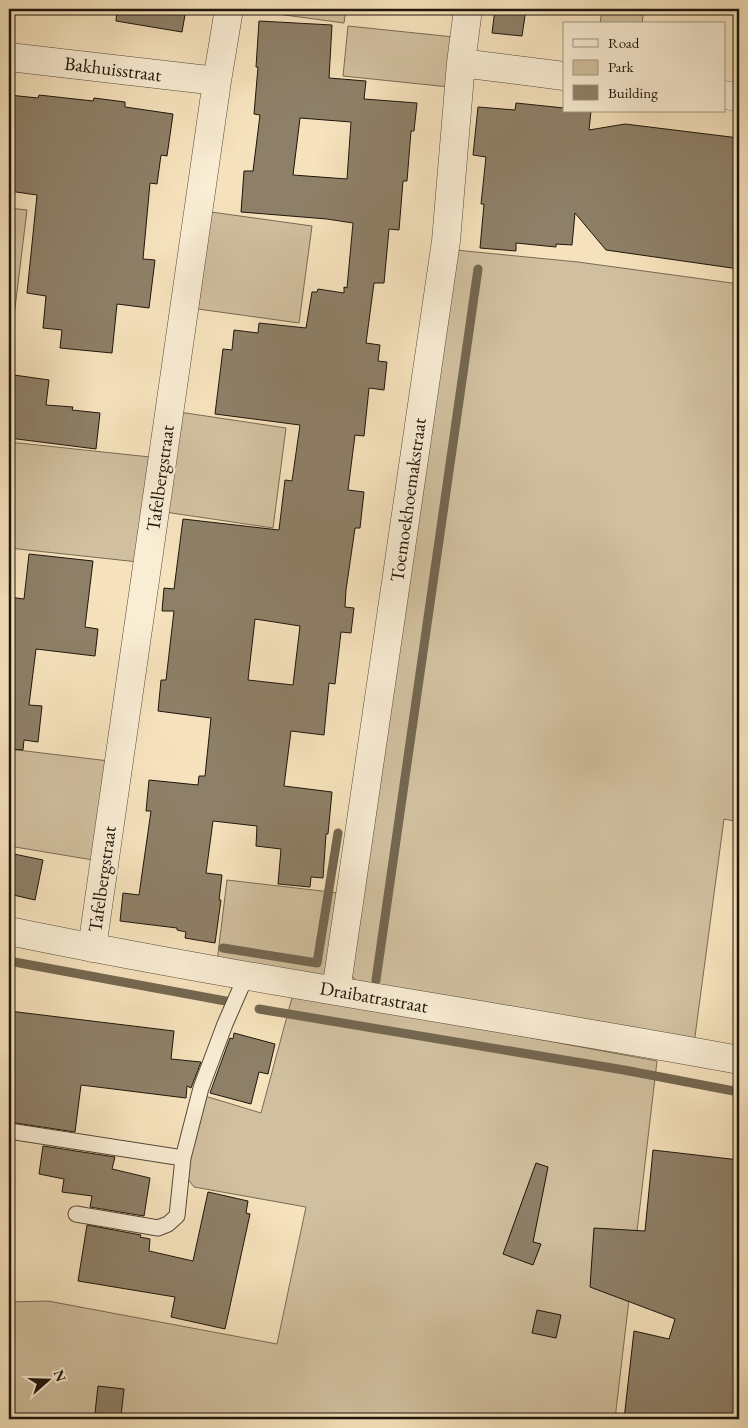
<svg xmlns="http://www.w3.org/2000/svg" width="748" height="1428" font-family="'EB Garamond',serif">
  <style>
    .green { fill: #d1c09f; stroke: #786a55 }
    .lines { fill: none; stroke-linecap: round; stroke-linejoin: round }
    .stream { stroke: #746751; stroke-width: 9 }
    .building { fill: #8e8068; stroke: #1e150b; fill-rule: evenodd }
    .service-casing { stroke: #544838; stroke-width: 17 }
    .minor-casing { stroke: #544838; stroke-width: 29 }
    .service { stroke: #f9edd4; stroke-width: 15 }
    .minor { stroke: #f9edd4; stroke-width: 28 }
    .labels { text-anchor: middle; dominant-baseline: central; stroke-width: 5; stroke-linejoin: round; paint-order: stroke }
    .street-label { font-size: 19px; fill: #1e150b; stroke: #f9edd4 }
  </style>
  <rect width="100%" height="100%" fill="#f6e3bd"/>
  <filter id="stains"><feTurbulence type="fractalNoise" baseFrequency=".004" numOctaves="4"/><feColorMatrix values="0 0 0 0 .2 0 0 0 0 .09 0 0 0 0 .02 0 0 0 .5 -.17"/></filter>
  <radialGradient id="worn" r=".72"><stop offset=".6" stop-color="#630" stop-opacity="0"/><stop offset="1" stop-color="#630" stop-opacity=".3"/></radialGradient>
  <path class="green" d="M240,9H346L344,23Z
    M602,9H644L642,24H600Z
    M348,26L454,37L449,87L343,76Z
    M9,208L27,210L9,357Z
    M211,212L312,226L299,323L198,309Z
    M455,250L578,262L739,284V822L724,819L694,1044L360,986L352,976Z
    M179,412L286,428L273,528L165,512Z
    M9,442L150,457L138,562L9,548Z
    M9,749L109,761L93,860L9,846Z
    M227,880L339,893L327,972L324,977L217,962Z
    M293,994L657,1061L615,1419H9V1302L48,1301L277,1344L306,1207L194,1187L187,1178L191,1149L205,1096L261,1113Z"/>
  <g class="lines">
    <path class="stream" d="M223,948L317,963L338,833
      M9,961L231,1002
      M376,980L478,269
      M259,1009L624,1070L739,1092"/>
  </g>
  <path class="building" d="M117,9H186L182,32L116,21Z
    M495,9H526L522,36L492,33Z
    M259,21L332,25L329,78L366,81L364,99L417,103L414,131H411L407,181H403L399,230L389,229L384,283H374L366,343L380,345L378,361L387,362L384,390L369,388L364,436L355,435L348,490L364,492L360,528H355L346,590L345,607L354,608L351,633L341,632L335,684L329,683L324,735L291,731L284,786L332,792L328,834H326L323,878L311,877L310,887L278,884L281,849L256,846L257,826L213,821L206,873L222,875L219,900H221L215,943L185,938L186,932L177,930V928L120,921L123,893L139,895L151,811H146L149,780L198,785L199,776H205L211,718L158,711L161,680H166L174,611H162L164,588L174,589L183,519L279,530L285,480L292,481L300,425L215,414L223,349L232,350L234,330L258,333L259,323L306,328L312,292H317L318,289L344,293V287L347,288L353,223L327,219L241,212L244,171H253L260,115L254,114L258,67H256ZM300,118L351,122L347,179L293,175ZM255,619L300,626L293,685L248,680Z
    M9,95L38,98L39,95L93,101L94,98L125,102V107L173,114L167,156L161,155L157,184L150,183L143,259L155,260L149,308L117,304L112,353L60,348L62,330L43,328L46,296L27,293L37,195L9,191Z
    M516,103L564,108V111H591L589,130L625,124L739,138V269L606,250L575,213L572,245L556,244V247L516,243V251L480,248L484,204H481L486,157L473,155L478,107L515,110Z
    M14,375L49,380L46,405L73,407L72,410L100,413L96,449L9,438V414Z
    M29,554L93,561L85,627L98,629L95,656L36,649L29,705L42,706L38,742L24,740L23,750L9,749V597L24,599Z
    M9,853L43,860L35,900L9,894Z
    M9,1011L174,1031L171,1059L201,1062L191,1088L187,1086L186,1098L81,1085L75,1132L9,1122Z
    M234,1033L275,1044L268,1074L259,1072L251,1104L210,1093L230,1038L233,1039Z
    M43,1146L115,1157L112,1169L150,1178L144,1216L90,1207L92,1196L62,1192L64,1179L39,1174Z
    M653,1150L739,1160V1419H624L634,1331L669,1339L675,1319L590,1287L594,1228L645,1231Z
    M536,1163L548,1167L533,1242L541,1244L533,1265L503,1254Z
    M208,1192L248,1201L246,1213L250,1214L225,1329L171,1317L175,1297L78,1281L87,1225L141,1235L140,1237L150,1239L149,1251L193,1261Z
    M537,1310L561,1315L556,1338L532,1333Z
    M98,1386L124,1389L121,1416L95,1413Z"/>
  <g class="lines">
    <defs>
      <path id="service" d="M9,1131L183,1158
        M76,1214L158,1228L168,1224L177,1216L183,1158L201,1088L225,1024L246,976"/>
      <path id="minor" d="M9,57L217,81
        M461,63L564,76
        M724,95L739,97
        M9,931C251,981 496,1015 739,1060
        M92,948L217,81L229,9
        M336,991L446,241L461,63L468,9"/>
    </defs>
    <use href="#service" class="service-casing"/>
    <use href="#minor" class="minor-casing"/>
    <use href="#service" class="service"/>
    <use href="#minor" class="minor"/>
  </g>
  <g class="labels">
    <g class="street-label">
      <text transform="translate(113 69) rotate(7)">Bakhuisstraat</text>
      <text transform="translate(160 478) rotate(-82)">Tafelbergstraat</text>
      <text transform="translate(408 500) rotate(-82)">Toemoekhoemakstraat</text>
      <text transform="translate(102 879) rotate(-82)">Tafelbergstraat</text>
      <text transform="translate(374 997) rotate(10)">Draibatrastraat</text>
    </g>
  </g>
  <rect width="748" height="1428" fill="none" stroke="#f6e3bd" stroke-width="30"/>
  <rect x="10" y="10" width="728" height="1408" fill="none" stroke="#1e150b" stroke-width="2.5"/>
  <rect x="15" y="15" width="718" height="1398" fill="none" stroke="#1e150b"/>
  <rect x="563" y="22" width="162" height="90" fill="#f9edd4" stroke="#a19784"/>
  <rect x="573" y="39" width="25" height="8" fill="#f9edd4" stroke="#a19784"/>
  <text x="608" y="48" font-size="15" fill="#1e150b">Road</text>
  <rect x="573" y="60" width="25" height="15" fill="#d1c09f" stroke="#a19784"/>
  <text x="608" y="72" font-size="15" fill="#1e150b">Park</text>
  <rect x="573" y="85" width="25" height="15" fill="#8e8068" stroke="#a19784"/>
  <text x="608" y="98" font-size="15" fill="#1e150b">Building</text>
  <g transform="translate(48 1380) rotate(70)" stroke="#f9edd4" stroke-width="4" paint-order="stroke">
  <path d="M0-4L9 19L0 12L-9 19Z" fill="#1e150b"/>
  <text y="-8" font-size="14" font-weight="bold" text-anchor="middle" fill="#1e150b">N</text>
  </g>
  <rect width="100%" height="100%" filter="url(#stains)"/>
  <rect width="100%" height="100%" fill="url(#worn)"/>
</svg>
